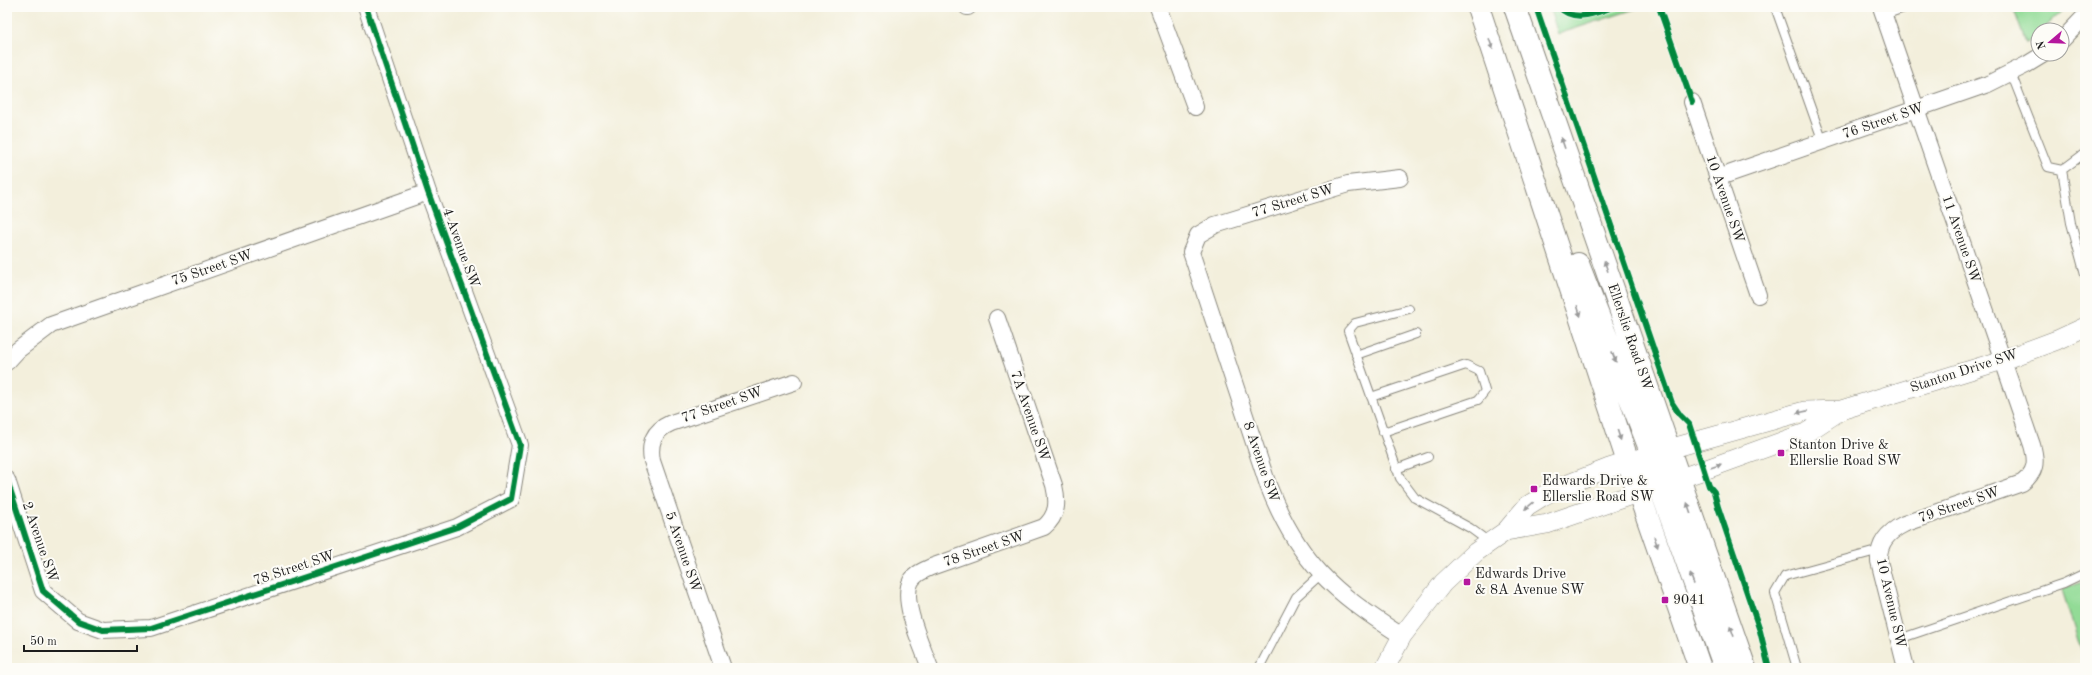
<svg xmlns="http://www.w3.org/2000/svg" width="2092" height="675" font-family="'Old Standard TT',serif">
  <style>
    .green { fill: #92db96; stroke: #577c59 }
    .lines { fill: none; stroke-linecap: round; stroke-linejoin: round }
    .service-casing { stroke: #88867c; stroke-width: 10 }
    .minor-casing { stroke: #88867c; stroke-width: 18 }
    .tertiary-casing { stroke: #88867c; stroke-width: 20 }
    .secondary-casing { stroke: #88867c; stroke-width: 24 }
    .service { stroke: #fff; stroke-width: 8 }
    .minor { stroke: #fff; stroke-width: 16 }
    .tertiary { stroke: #fff; stroke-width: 19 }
    .secondary { stroke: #fff; stroke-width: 22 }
    .cycleway-casing { stroke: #fdfcf7; stroke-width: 8 }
    .cycleway { stroke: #00873e; stroke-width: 6 }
    .oneway { fill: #999 }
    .poi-dot { fill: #b5179e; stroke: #fdfcf7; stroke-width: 1.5 }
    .labels { text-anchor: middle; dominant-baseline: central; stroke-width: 4; stroke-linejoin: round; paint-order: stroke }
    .street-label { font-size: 14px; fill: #1c1c1c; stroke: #fdfcf7 }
    .poi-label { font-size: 14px; fill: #1c1c1c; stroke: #fdfcf7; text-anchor: start }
  </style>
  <rect width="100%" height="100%" fill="#fdfcf7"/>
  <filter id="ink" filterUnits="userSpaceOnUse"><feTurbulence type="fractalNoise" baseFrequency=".025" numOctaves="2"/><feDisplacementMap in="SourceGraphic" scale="8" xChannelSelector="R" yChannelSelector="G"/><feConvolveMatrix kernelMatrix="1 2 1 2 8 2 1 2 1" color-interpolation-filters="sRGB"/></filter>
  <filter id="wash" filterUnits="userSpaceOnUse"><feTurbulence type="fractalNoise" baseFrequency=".012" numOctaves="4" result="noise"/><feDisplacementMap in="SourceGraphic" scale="16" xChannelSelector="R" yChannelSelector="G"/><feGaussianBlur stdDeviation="0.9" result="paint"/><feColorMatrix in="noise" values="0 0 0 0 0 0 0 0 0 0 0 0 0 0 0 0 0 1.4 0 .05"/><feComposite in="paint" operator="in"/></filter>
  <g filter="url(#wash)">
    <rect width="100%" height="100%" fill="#f3efdc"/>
    <path class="green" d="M1549,7H1641L1558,34Z
      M2013,7H2067L2042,30H2038V33L2026,44Z
      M2085,581V661L2062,590Z"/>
  </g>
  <g filter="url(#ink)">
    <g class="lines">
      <defs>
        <path id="service" d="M1775,7L1823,142
          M1884,15L1907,7
          M2011,73L2048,167L2062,170L2071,223L2085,275
          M2062,170L2085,153
          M1409,309L1355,323L1348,331L1400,478L1415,498L1470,528L1489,542
          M1356,355L1416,334
          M1371,397L1466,365L1479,371L1485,391L1478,400L1383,432
          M1396,469L1428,457
          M1899,639L2064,583L2085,573
          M1259,668L1296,597L1320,575
          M1797,668L1775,593L1785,576L1880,550"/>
        <path id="minor" d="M967,7H968
          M1158,7L1195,107
          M1881,7L2032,445C2037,462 2036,472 2022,483L1904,524C1888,532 1878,543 1879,561L1906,668
          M2062,40L2085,16
          M1692,102L1758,295
          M1400,178L1348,184L1215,225L1198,235L1191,252L1268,485C1298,562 1333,592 1402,636
          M1717,178L1988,84L2026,65L2044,54
          M7,362L18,350L51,325L428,192
          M7,480L43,591L78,621L103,630L151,628L457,527L511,499L520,445L428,192L366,7
          M723,668L652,461C649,443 653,431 671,423L794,382
          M930,668C923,648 900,601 911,581C915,574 924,570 931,567L1044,527C1058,515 1058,502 1054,485L997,318"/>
        <path id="tertiary" d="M1506,531L1547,524L1704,470L1806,433L1841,410L2003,360L2057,340L2085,327
          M1385,668L1402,636L1443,583L1476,552L1506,531L1527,506L1543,496L1558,488L1609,468L1669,449L1805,411L1841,410"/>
        <path id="secondary" d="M1478,7L1628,462L1700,668
          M1515,7L1745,668
          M1578,264L1652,454L1658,463L1679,478
          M1638,466L1653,474L1659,484L1725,668"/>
      </defs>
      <use href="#service" class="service-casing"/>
      <use href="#minor" class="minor-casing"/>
      <use href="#tertiary" class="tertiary-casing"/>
      <use href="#secondary" class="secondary-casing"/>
      <use href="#service" class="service"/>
      <use href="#minor" class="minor"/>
      <use href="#tertiary" class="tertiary"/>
      <use href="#secondary" class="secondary"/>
      <defs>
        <path id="cycleway" d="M1536,7L1672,403L1680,415L1689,424L1709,486L1714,492L1718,507L1760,631L1769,668
          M1559,7C1574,23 1595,13 1613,7
          M1659,7L1692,102
          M7,480L43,591L78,621L103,630L151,628L457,527L511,499L520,445L428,192L366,7"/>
      </defs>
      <use href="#cycleway" class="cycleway-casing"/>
      <use href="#cycleway" class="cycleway"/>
    </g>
    <defs><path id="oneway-solid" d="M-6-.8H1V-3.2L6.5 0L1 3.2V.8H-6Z"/></defs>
    <g class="oneway">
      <use href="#oneway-solid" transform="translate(1491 44) rotate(71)"/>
      <use href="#oneway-solid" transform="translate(1563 143) rotate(-109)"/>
      <use href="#oneway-solid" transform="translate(1606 266) rotate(-109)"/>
      <use href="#oneway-solid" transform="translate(1579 311) rotate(72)"/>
      <use href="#oneway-solid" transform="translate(1614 357) rotate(69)"/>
      <use href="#oneway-solid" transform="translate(1802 412) rotate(169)"/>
      <use href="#oneway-solid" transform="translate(1619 435) rotate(72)"/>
      <use href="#oneway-solid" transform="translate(1716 466) rotate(-20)"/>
      <use href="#oneway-solid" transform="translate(1529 506) rotate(141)"/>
      <use href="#oneway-solid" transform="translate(1689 508) rotate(-109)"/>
      <use href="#oneway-solid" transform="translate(1656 542) rotate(71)"/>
      <use href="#oneway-solid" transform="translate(1692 579) rotate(-110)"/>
      <use href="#oneway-solid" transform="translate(1732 631) rotate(-109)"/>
    </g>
  </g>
  <g class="poi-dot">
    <rect x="1777" y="449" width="8" height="8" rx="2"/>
    <rect x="1530" y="485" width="8" height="8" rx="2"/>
    <rect x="1463" y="578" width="8" height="8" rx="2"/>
    <rect x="1661" y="596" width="8" height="8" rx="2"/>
  </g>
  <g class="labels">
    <g class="street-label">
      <text transform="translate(1883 121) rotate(-19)">76 Street SW</text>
      <text transform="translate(1725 199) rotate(71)">10 Avenue SW</text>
      <text transform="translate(1293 201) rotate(-17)">77 Street SW</text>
      <text transform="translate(1961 239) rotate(71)">11 Avenue SW</text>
      <text transform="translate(461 248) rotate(70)">4 Avenue SW</text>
      <text transform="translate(212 268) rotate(-19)">75 Street SW</text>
      <text transform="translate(1630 337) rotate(71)">Ellerslie Road SW</text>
      <text transform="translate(1964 371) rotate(-18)">Stanton Drive SW</text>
      <text transform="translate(722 405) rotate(-19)">77 Street SW</text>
      <text transform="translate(1030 416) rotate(71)">7A Avenue SW</text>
      <text transform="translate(1261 462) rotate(71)">8 Avenue SW</text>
      <text transform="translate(1959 505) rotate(-19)">79 Street SW</text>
      <text transform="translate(40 542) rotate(71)">2 Avenue SW</text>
      <text transform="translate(984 549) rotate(-19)">78 Street SW</text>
      <text transform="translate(683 552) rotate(71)">5 Avenue SW</text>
      <text transform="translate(294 568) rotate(-18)">78 Street SW</text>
      <text transform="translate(1891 603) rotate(77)">10 Avenue SW</text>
    </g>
    <g class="poi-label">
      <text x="1789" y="445">Stanton Drive &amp;<tspan x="1789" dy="16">Ellerslie Road SW</tspan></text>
      <text x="1542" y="481">Edwards Drive &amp;<tspan x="1542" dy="16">Ellerslie Road SW</tspan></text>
      <text x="1475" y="574">Edwards Drive<tspan x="1475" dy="16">&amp; 8A Avenue SW</tspan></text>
      <text x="1673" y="600">9041</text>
    </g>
  </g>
  <rect width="2092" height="675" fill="none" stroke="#fdfcf7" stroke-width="24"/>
  <g transform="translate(2050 42) rotate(251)"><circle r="19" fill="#fdfcf7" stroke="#a3a29f"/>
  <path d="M0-3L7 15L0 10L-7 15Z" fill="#b5179e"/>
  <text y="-6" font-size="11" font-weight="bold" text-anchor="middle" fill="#1c1c1c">N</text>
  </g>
  <path d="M24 645v6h113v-6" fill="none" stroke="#1c1c1c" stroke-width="2"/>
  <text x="30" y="645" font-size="12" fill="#1c1c1c" stroke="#fdfcf7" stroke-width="3" paint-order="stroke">50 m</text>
</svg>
